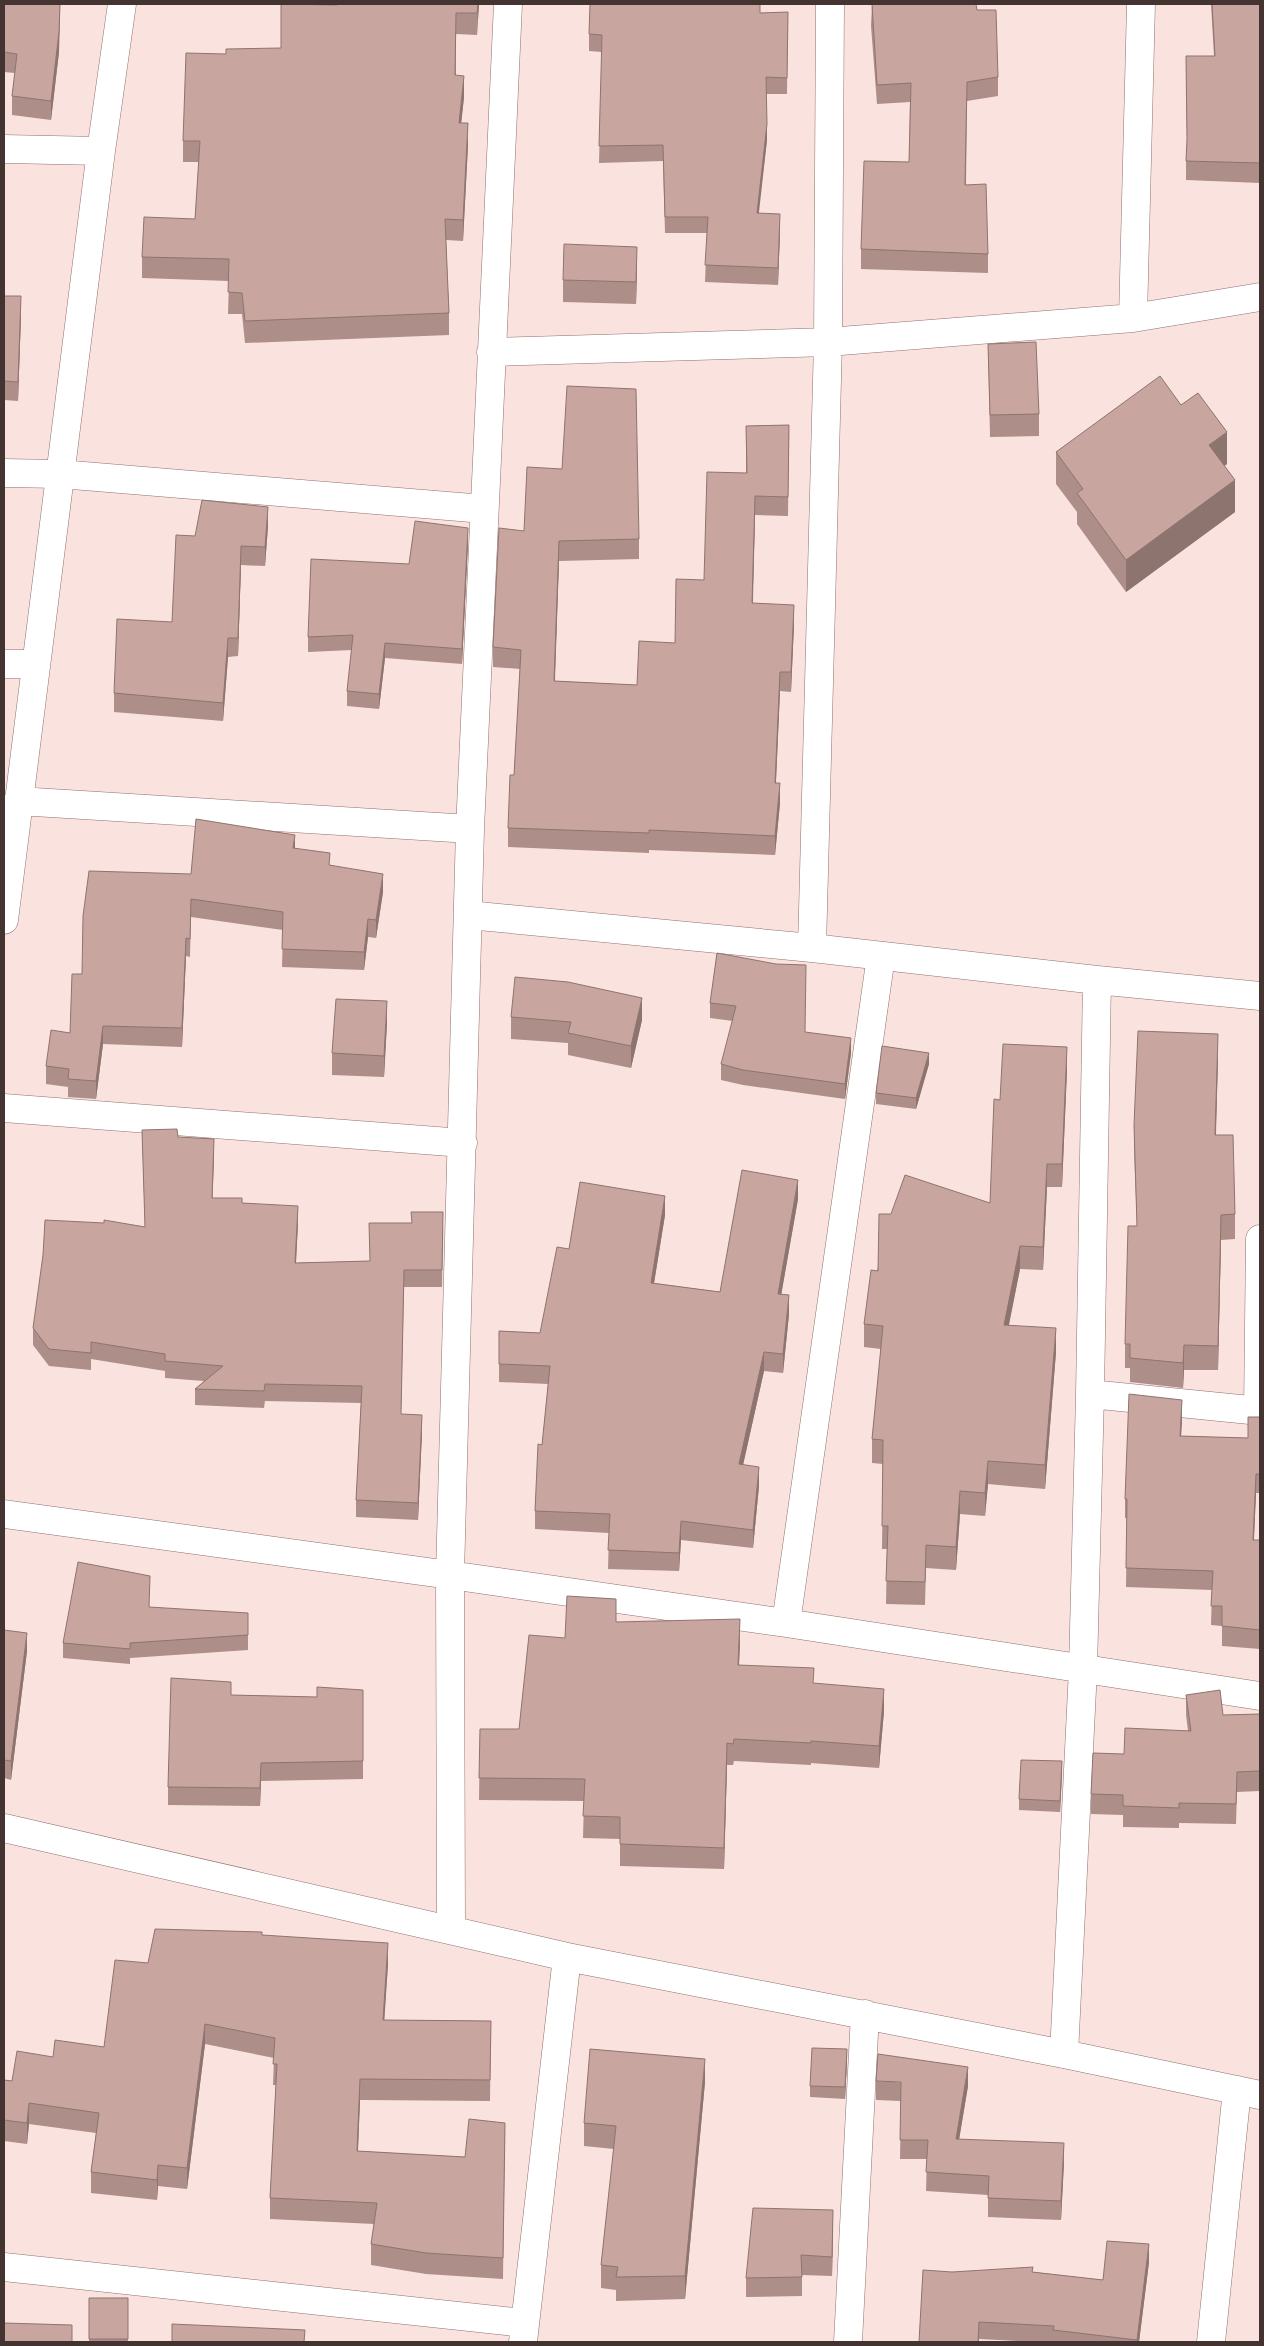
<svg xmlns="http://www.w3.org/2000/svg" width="1264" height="2346" font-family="Jost,sans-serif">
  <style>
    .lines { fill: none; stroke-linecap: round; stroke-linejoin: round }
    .street-casing { stroke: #91706b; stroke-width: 29 }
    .street { stroke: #fff; stroke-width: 28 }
    .wall { fill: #ad8e89 }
    .shaded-wall { fill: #8d746f }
    .building { fill: #c9a59f; stroke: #8d746f }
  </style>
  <rect width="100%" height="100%" fill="#fae3df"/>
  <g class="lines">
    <defs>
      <path id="street" d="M4,149L101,151
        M1133,318L1141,4
        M491,352L828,342L1133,318L1260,297
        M4,473L60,474L484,509
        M4,664H36
        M18,801L470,829
        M468,915L812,948L1097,980L1260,996
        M4,920L101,151L122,4
        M812,948L828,342L830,4
        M4,1108L463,1143
        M1090,1394L1260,1411
        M1258,1411L1260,1239
        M4,1514L450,1575L786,1623L1260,1696
        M786,1623L881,956
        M4,1828L567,1957L1064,2054L1260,2095
        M451,1929L450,1575L470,829L508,4
        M1064,2054L1083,1669L1090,1394L1097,980
        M4,2267L524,2323
        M523,2342L567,1957
        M848,2342L865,2014
        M1211,2342L1237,2090"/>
    </defs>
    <use href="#street" class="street-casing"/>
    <use href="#street" class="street"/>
  </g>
  <path class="wall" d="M4,4H60L59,52L51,120L12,115V96L15,73L4,72Z
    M479,4L477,35L456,34V75L464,97L461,123L468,145L463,241L446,240L449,313V335L245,343L242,314H228L229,281L142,278V257L195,219L199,162H183V141L226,54L281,48L337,5Z
    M872,4L977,10L998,77V96L967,101L966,185L988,254V273L861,269V249L909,162L910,102L877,104L871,26Z
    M1211,4H1260V183L1186,180V161L1187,143L1186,56H1214Z
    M788,12L787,94H766L767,140L758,213L780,231L778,285L705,282L707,233H665L663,161L599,163L602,52L589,51V34L760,13Z
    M637,269L636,304L563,302V280Z
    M4,296L21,315L18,401L4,400Z
    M988,344L1039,414V436L990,437Z
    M1181,405L1227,464L1224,466L1235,512L1126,592L1077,524V512L1056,484V452Z
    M789,425L788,516L755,515L753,603L794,624L791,692L780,691L776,783L780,803L775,855L649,850V853L508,847V828L514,775L520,669L493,667V647L524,531L639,539V559L559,561L555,681L637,685L675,643L704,580L746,473V426Z
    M268,526L265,566L241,565L238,656L228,657L223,721L114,712V693L172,622L195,536Z
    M468,543L462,664L385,658L379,709L347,706V691L352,650L308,652V637L409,564Z
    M295,849L330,865L383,892L376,938L368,937L364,970L282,967L283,930L191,917L190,957L186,956L182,1047L103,1044L96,1099L68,1097V1087L46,1084V1066L70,1033L82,974L191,874Z
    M717,953L805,1032L851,1053L845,1099L743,1085L721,1080V1064L733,1021L710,1018V1003Z
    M511,1017L642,1020L631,1068L568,1055V1043L511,1039Z
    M387,1023L384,1077L332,1075V1053Z
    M1218,1058L1216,1135L1235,1214V1239L1221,1240L1218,1370H1184L1183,1388L1130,1382V1368H1125V1344L1137,1226L1134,1150V1125Z
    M929,1064L916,1109L876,1104V1093Z
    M1067,1070L1062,1187H1047L1043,1270L1020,1269L1009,1325L1056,1352L1045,1489L988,1484L985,1516L960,1514L956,1570L926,1568L925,1605L886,1604L887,1549H882L883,1464L872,1463V1439L881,1349L864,1347V1324L891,1214L990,1203L1000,1100Z
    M142,1130L178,1137L214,1155L212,1198L242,1203L298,1223L296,1263L370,1261L443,1229L442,1287H404L401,1414L422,1432L418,1520L356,1517V1500L361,1403L265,1401L264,1408L195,1405V1389L204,1381L165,1378V1371L91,1359V1370L49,1366L33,1345V1328L145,1227Z
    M798,1199L781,1295L789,1314L783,1373L764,1371L743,1465L759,1486L753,1548L681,1540L679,1571L608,1569L609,1533L535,1529V1511L542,1445L548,1384L499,1382V1331L540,1333L569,1249L665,1215L654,1283L720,1292Z
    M1260,1417V1493H1256L1254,1540H1260V1649L1222,1646V1626L1211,1625L1212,1590L1126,1587L1127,1518H1125V1499L1182,1419L1181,1436L1248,1438Z
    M149,1607L248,1635V1650L130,1658V1664L63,1658V1643Z
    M616,1622L740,1641L739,1665L884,1711L879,1768L811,1763V1765L734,1761L733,1765H727L724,1869L620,1866V1839L583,1838L584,1801L479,1800L480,1729H519L565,1638Z
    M4,1630L27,1651L11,1780L4,1778Z
    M363,1690V1779L261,1781L260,1806L168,1805V1787L231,1695L317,1697Z
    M1186,1695L1223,1715L1260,1714V1791L1237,1792L1236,1824L1179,1823V1828L1123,1827V1815L1091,1814V1794L1124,1754L1188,1731L1186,1715Z
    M1062,1772L1060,1812L1019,1810V1799Z
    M262,1935L388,1964L384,2020L491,2021L490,2101L360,2100L358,2151L465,2157L505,2123L503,2279L426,2274L371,2265V2244L374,2224L270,2219V2198L276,2085H273L274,2058L205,2044L187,2189L158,2186L157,2200L91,2193V2172L96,2133L29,2124L27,2144L4,2141V2080L12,2081L53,2057L104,2047L148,1963Z
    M847,2061L845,2099L810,2097V2086Z
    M876,2081L968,2086L959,2139L1064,2162L1061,2220L988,2217V2195L926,2191L927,2159H900L901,2101L876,2100Z
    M705,2082L685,2299L616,2301V2290L601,2288V2265L614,2149L584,2146V2123Z
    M1260,2226V2253L1259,2252V2233Z
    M833,2230L832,2276L802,2275V2296L746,2297V2278Z
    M1149,2262L1139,2342H1035L979,2339L952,2272H1033L1103,2280Z
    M89,2298H128V2342H89Z"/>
  <path class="shaded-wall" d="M60,4L59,52L51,120V101Z
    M478,4H479L477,35Z
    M464,76V97L459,144V123Z
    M468,123V145L463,241V220Z
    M767,124V140L757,230V213Z
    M780,214V231L778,285V268Z
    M637,247V269L636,304V282Z
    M21,296V315L18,401V382Z
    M1227,432V464L1209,477V445Z
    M1235,480V512L1126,592V560Z
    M755,496V515L752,622V603Z
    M268,507V526L265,566V547Z
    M468,528V543L462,664V649Z
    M559,541V561L554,701V681Z
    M241,546V565L238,656V638Z
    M794,605V624L791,692V672Z
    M228,638V657L223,721V703Z
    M385,643V658L379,709V694Z
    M780,672V691L775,802V783Z
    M780,783V803L775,855V836Z
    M295,835V853L293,848Z
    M383,874V892L376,938V920Z
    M368,919V937L364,970V952Z
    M186,938V956L182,1047V1028Z
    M642,998V1020L631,1068V1046Z
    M387,1001V1023L384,1077V1056Z
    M103,1026V1044L96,1099V1081Z
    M1218,1034V1058L1215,1159V1135Z
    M851,1038V1053L845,1099V1084Z
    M1067,1047V1070L1062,1187V1164Z
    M929,1053V1064L916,1109V1098Z
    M214,1139V1155L212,1215V1198Z
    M1047,1164V1187L1043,1270V1247Z
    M798,1180V1199L778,1313V1294Z
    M665,1196V1215L651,1302V1283Z
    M298,1206V1223L295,1280V1263Z
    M1221,1215V1240L1218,1370V1346Z
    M1020,1246V1269L1004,1348V1325Z
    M789,1295V1314L783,1373V1354Z
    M1056,1328V1352L1045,1489V1465Z
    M1184,1345V1370L1183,1388V1363Z
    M764,1352V1371L739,1483V1464Z
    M1182,1400V1419L1180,1455V1436Z
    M422,1415V1432L418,1520V1503Z
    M988,1461V1484L985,1516V1493Z
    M759,1467V1486L753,1548V1530Z
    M1256,1474V1493L1253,1559V1540Z
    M960,1491V1514L956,1570V1547Z
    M681,1521V1540L679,1571V1553Z
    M740,1619V1641L738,1687V1665Z
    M27,1633V1651L11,1780V1761Z
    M884,1689V1711L879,1768V1746Z
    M727,1743V1765L724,1869V1848Z
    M1062,1761V1772L1060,1812V1801Z
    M261,1763V1781L260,1806V1788Z
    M388,1943V1964L383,2041V2020Z
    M205,2024V2044L187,2189V2168Z
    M847,2049V2061L845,2099V2087Z
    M705,2059V2082L685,2299V2276Z
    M968,2067V2086L956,2158V2139Z
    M360,2079V2100L357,2172V2151Z
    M29,2103V2124L27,2144V2123Z
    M1064,2143V2162L1061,2220V2201Z
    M158,2165V2186L157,2200V2180Z
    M833,2210V2230L832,2276V2257Z
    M1149,2244V2262L1139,2342H1137Z
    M979,2322V2342H978Z"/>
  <path class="building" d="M4,4H60L59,32L51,101L12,96L17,54L4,52Z
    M281,4L337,5V4H478L477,13H456L455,75L464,76L459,123H468L463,220L445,219L449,313L245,321L242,293L228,292L229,259L142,257L144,217L195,219L200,141H183L186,53L226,54V49L281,48Z
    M590,4H760V13L788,12L787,78L766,77L767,124L757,213L780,214L778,268L705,265L708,217H665L663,145L599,146L602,35L589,34Z
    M872,4H976L977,10H996L998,77L967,82L965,185L986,184L988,254L861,249L864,161L909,162L911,83L877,85Z
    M1212,4H1260V163L1186,161L1187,139L1186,56H1215Z
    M564,244L637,247L636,282L563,280Z
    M4,296H21L18,382L4,381Z
    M1036,342L1039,414L990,415L988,344Z
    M1160,376L1181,405L1198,393L1227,432L1209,445L1235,480L1126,560L1077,493L1083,489L1056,452Z
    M567,386L636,389L639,539L559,541L554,681L637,685L639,641L675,643L676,579L704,580L707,472L747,473L746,426L789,425L788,497L755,496L752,603L794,605L791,672H780L775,783H780L775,836L649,830V833L508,828L510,775H514L521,650L493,647L499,528L524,531L527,467L562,469Z
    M202,500L268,507L265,547L241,546L238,638H228L223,703L114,693L117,619L172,622L176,535L195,536Z
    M415,521L468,528L462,649L385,643L379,694L347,691L353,635L308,637L311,559L409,564Z
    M196,819L295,835L293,848L330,853L329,865L383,874L376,920L368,919L364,952L282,949L283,912L191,899L190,939L186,938L182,1028L103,1026L96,1081L68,1079L69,1069L46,1066L51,1030L70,1033L72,974H82L83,916L89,871L191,874Z
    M717,953L776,964L806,965L805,1032L851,1038L845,1084L743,1070L721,1064L736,1006L710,1003Z
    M515,977L568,982L642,998L631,1046L568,1033L571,1022L511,1017Z
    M336,999L387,1001L384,1056L332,1053Z
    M1138,1031L1218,1034L1215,1135H1233L1235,1214L1221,1215L1218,1346L1184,1345L1183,1363L1130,1358V1344H1125L1128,1226H1137L1134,1125Z
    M1003,1044L1067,1047L1062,1164H1047L1043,1247L1020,1246L1004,1325L1056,1328L1045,1465L988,1461L985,1493L960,1491L956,1547L926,1545L925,1582L886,1581L888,1526H882L883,1440L872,1439L883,1326L864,1324L871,1270L878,1271L879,1214H891L905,1175L990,1203L994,1099L1000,1100Z
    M882,1046L929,1053L916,1098L876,1093Z
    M177,1129L178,1137L214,1139L212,1198H242V1203L298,1206L295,1263L370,1261L369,1223H412L411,1212H443L442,1270H404L401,1414L422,1415L418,1503L356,1500L362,1386L265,1384L264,1391L195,1389L223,1366L165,1361V1354L91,1342V1353L49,1349L33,1328L43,1255L45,1220L104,1223V1220L145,1227L142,1130Z
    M742,1170L798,1180L778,1294L789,1295L783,1354L764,1352L739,1464L759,1467L753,1530L681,1521L679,1553L608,1550L610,1514L535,1511L538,1444L542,1445L550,1366L499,1364V1331L540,1333L557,1247L569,1249L580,1182L665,1196L651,1283L720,1292Z
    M1129,1394L1182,1400L1180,1436L1248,1438V1417H1260V1474H1256L1253,1540H1260V1630L1222,1626V1606H1211L1213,1571L1126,1568L1127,1499H1125Z
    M78,1562L150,1576L149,1607L248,1613V1635L130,1643V1649L63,1643Z
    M567,1596L616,1599V1622L740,1619L738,1665L814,1668L813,1683L884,1689L879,1746L811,1741V1743L734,1739L733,1744L727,1743L724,1848L620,1844V1817L583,1816L585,1779L479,1778L480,1729H519L529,1635L565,1638Z
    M4,1630L27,1633L11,1761L4,1760Z
    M171,1678L231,1682V1695L317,1697V1687L363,1690V1761L261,1763L260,1788L168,1787Z
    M1220,1690L1223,1715L1260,1714V1771L1237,1772L1236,1804L1179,1803V1808L1123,1806V1795L1091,1794L1093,1753L1124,1754L1125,1728L1191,1731L1186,1695Z
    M1021,1760L1062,1761L1060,1801L1019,1799Z
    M155,1929L262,1932V1935L388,1943L383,2020L491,2021L490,2080L360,2079L357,2151L465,2157L469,2119L505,2123L503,2258L426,2253L371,2244L377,2203L270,2198L277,2064H273L275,2038L205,2024L187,2168L158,2165L157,2180L91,2172L99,2113L29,2103L27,2123L4,2120V2080L12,2081L17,2051L53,2057L55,2040L104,2047L115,1960L148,1963Z
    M812,2048L847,2049L845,2087L810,2086Z
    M590,2049L705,2059L685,2276L616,2277L618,2267L601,2265L616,2126L584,2123Z
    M878,2054L968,2067L956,2139L1064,2143L1061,2201L988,2198L989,2176L926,2172L928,2140H900L901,2082L876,2081Z
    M753,2208L833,2210L832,2257L801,2255L802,2277L746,2278Z
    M1107,2241L1149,2244L1137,2340L1053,2330L1054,2326L979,2322L978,2342H919L923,2270L952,2272L1033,2267L1032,2272L1103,2280Z
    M89,2298H128V2339H89Z
    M4,2323L72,2325V2342H4Z
    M172,2324L305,2330L304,2342H172Z"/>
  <rect width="1264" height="2346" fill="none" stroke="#433432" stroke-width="10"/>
</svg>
